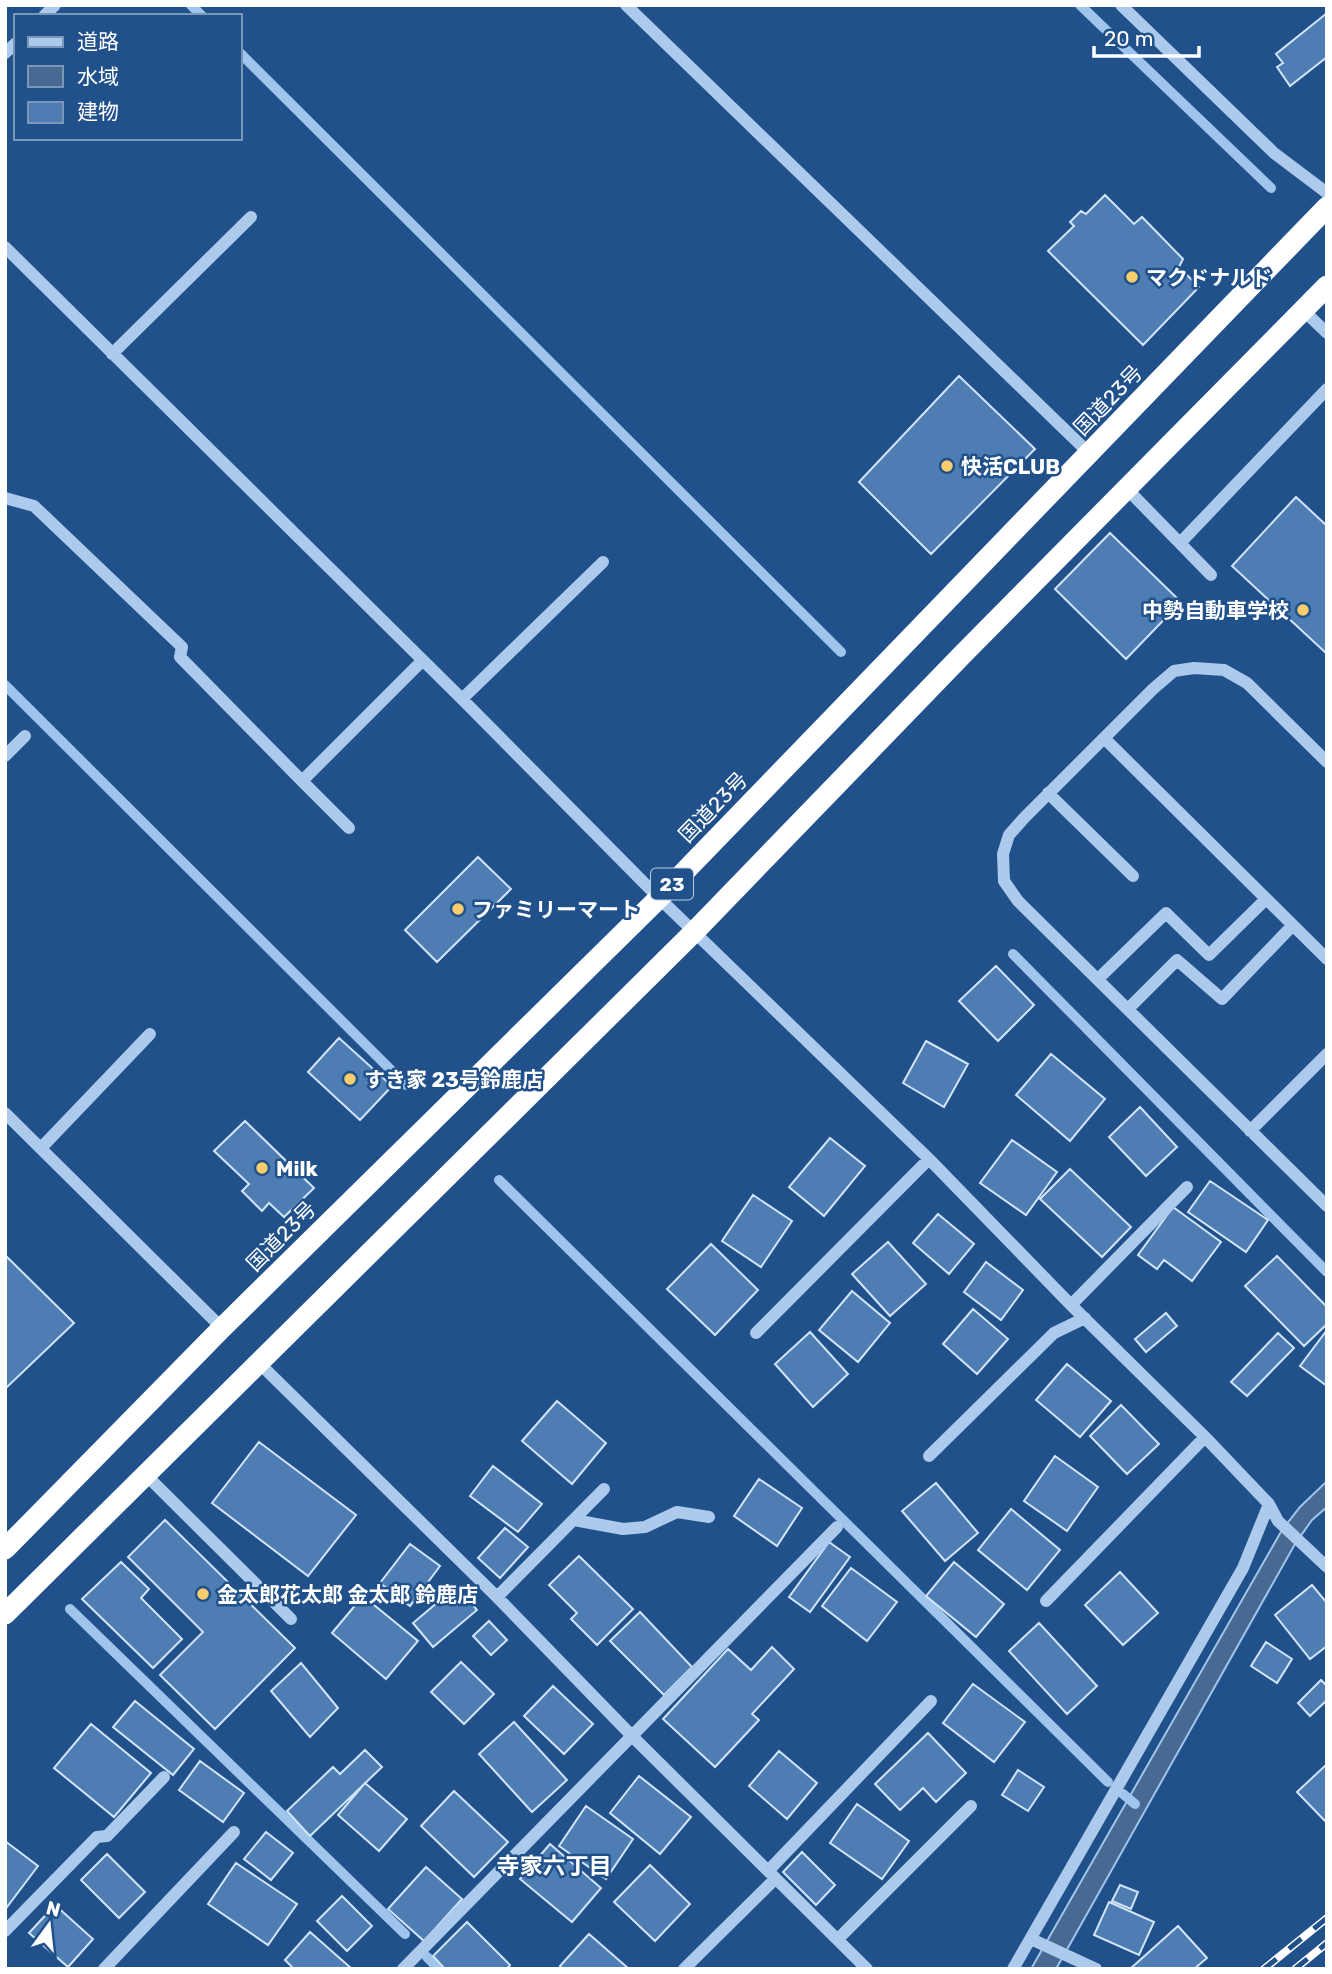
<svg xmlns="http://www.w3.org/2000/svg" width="1332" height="1974" font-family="Rubik,'Noto Sans JP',sans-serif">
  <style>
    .water { fill: #476992; stroke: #a0c5ec; stroke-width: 2 }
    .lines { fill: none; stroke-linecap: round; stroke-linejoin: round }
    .stream { stroke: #a0c5ec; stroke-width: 10 }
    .building { fill: #4d7db3; stroke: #d1e4f8; stroke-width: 2 }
    .minor { stroke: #accaeb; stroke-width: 12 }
    .highway { stroke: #fff; stroke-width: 21 }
    .rail-casing { stroke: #fff; stroke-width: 8 }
    .rail { stroke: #21518a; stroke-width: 5; stroke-dasharray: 16; stroke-linecap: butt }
    .poi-dot { fill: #f8cd6d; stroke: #21518a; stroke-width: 2.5 }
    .labels { text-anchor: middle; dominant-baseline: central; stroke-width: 5; stroke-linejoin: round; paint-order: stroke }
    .shield { fill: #21518a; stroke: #bccbdc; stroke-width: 2 }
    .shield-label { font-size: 19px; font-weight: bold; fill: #fff }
    .poi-label { font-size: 21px; font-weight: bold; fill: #fff; stroke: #21518a; text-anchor: start }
    .street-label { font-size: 21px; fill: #fff; stroke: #21518a }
    .neighbourhood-label { font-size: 23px; font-weight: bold; fill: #fff; stroke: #21518a }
  </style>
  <rect width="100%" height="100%" fill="#21518a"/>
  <path class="water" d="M1327,1481V1507L1312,1520L1295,1544L1056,1969H1031L1282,1530L1300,1507Z"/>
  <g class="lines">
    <path class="stream" d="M191,5L202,16
      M1080,5L1271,188
      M240,53L841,652
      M5,685L406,1085
      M1013,954L1327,1272
      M499,1180L1108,1782
      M70,1609L405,1934
      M1123,1794L1135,1804
      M427,1957L439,1969"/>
  </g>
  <path class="building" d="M1327,13V57L1290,86L1277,67L1283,63L1276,54Z
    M1105,195L1134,224L1142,217L1183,259L1179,267L1199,287L1143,345L1048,251L1074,226L1070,222L1081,211L1086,214Z
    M959,376L1035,449L931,554L859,482Z
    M1296,497L1327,526V654L1232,566Z
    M1110,533L1181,602L1126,659L1055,589Z
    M478,857L511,889L437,962L405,930Z
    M996,966L1034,1005L998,1041L959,1001Z
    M339,1038L392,1086L360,1120L308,1072Z
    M926,1041L968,1064L944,1107L903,1083Z
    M1051,1054L1105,1099L1070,1141L1016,1095Z
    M1140,1107L1177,1147L1146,1176L1109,1137Z
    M245,1121L314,1188L284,1217L269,1203L262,1211L242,1191L249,1184L214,1151Z
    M830,1138L865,1166L824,1216L789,1187Z
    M1012,1140L1057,1172L1026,1215L980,1183Z
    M1070,1169L1131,1227L1102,1257L1040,1199Z
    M1210,1181L1268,1220L1246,1252L1188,1212Z
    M753,1195L792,1221L761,1267L722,1241Z
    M1173,1207L1221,1242L1192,1281L1164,1260L1157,1269L1138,1255Z
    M938,1214L974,1244L949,1274L913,1243Z
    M888,1242L926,1284L890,1316L852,1274Z
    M711,1244L758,1290L715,1335L667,1289Z
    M5,1255L74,1323L5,1389Z
    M1277,1256L1327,1307V1324L1304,1346L1245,1286Z
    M986,1262L1023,1290L1001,1320L964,1292Z
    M852,1291L890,1323L858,1362L819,1330Z
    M973,1309L1008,1339L977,1374L943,1344Z
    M1166,1313L1177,1326L1146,1352L1135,1339Z
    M1327,1330V1386L1300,1366Z
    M810,1332L848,1374L813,1407L775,1364Z
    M1278,1333L1294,1348L1247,1396L1231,1382Z
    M1067,1364L1111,1401L1080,1437L1036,1400Z
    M557,1401L606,1443L572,1484L522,1441Z
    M1121,1405L1159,1444L1127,1474L1090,1436Z
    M259,1442L356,1515L308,1576L212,1503Z
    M1055,1456L1098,1487L1067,1531L1024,1501Z
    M493,1466L542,1504L518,1532L470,1496Z
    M759,1479L802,1508L777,1546L734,1516Z
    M936,1483L978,1533L945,1561L902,1511Z
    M1011,1509L1060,1550L1027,1590L978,1550Z
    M165,1520L295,1648L215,1729L160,1675L203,1632L128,1557Z
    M505,1528L528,1547L500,1578L478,1558Z
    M829,1542L850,1557L810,1612L789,1597Z
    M410,1544L440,1566L410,1606L380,1583Z
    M579,1556L633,1609L597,1645L571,1619L577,1613L549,1585Z
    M121,1562L149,1589L141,1598L182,1639L153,1668L82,1599Z
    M954,1562L1004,1604L976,1637L926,1596Z
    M851,1568L897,1602L867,1641L822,1606Z
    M1120,1572L1158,1613L1123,1645L1085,1605Z
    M1312,1585L1327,1603V1646L1310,1659L1275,1615Z
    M457,1586L477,1610L433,1647L413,1623Z
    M363,1596L418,1641L386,1679L332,1633Z
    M640,1612L692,1667L664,1695L610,1641Z
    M489,1621L507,1640L491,1655L473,1636Z
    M1039,1623L1097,1686L1067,1714L1009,1651Z
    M1266,1642L1292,1659L1277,1683L1251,1666Z
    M772,1647L794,1669L752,1714L759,1720L715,1767L663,1719L728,1649L751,1670Z
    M461,1662L494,1694L464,1724L431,1692Z
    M301,1663L338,1708L310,1737L271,1691Z
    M1321,1680L1327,1686V1700L1310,1716L1298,1703Z
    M973,1684L1025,1722L994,1762L943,1723Z
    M553,1686L593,1724L564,1754L524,1716Z
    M135,1701L194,1749L173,1775L113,1727Z
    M514,1722L567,1780L532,1812L479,1754Z
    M91,1724L151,1773L114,1817L54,1768Z
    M928,1733L966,1773L936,1802L923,1788L900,1810L875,1784Z
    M365,1750L382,1767L310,1836L287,1811L333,1767L340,1774Z
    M779,1751L817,1783L787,1819L749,1786Z
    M200,1761L244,1793L223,1822L179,1790Z
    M1327,1764V1823L1297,1792Z
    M1018,1770L1044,1787L1028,1811L1002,1795Z
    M639,1776L691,1817L660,1854L610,1813Z
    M365,1783L407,1819L379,1851L338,1815Z
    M454,1791L508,1842L474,1877L421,1826Z
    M857,1804L909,1841L882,1879L830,1843Z
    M586,1806L633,1839L606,1879L559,1846Z
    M266,1832L293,1853L271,1880L244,1859Z
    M5,1841L38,1866L7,1907L5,1905Z
    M550,1844L601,1888L572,1922L520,1879Z
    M802,1852L835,1885L816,1905L783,1872Z
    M107,1854L145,1892L119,1918L81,1880Z
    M236,1863L297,1904L268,1945L208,1904Z
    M650,1865L690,1904L655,1941L614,1902Z
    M426,1867L462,1899L424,1941L388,1909Z
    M1120,1885L1138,1892L1131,1909L1112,1901Z
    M342,1896L372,1926L347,1951L317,1921Z
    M1109,1902L1154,1922L1139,1955L1094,1935Z
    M55,1905L93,1939L68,1967L29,1933Z
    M467,1922L510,1965L507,1969H445L433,1956Z
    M1178,1926L1207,1958L1194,1969H1130Z
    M310,1932L352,1969H294L285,1960Z
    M589,1934L629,1969H563L560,1966Z"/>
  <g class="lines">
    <path class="minor" d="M626,5L1090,454
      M1121,5L1274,153L1327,193
      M44,16L55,5
      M5,53L16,43
      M5,247L462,699L659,898L929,1159L1071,1305L1205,1437L1269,1504L1278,1521L1327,1567
      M1303,310L1327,333
      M112,354L251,217
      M1127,489L1211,575
      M5,498L34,506L182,647L180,657L302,781L422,661
      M1180,543L1327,389
      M462,699L603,562
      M1104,738L1327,959
      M5,756L25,736
      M1327,762L1247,683L1224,670L1194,668L1174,671L1153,689L1024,818L1009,835L1003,854L1004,881L1018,901L1327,1206
      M302,781L349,828
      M1048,793L1133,876
      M1098,979L1166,913L1209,955L1266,899
      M1128,1009L1177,960L1222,999L1293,925
      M5,1113L222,1328
      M1250,1131L1327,1054
      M41,1148L150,1034
      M1071,1305L1187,1187
      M756,1333L929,1159
      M259,1363L497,1597L633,1737L867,1969
      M929,1456L1054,1333L1085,1318
      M146,1475L291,1619
      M574,1520L623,1529L645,1527L677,1512L709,1517
      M497,1597L604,1489
      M1046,1601L1205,1437
      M768,1871L931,1701
      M5,1931L97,1837L107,1836L164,1777
      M838,1939L971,1806
      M1031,1939L1096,1969
      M104,1969L234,1832
      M403,1969L837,1527
      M684,1969L775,1879
      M1013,1969L1243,1568L1269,1504"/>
    <path class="highway" d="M5,1549L222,1328L659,898L1327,207
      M5,1614L694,932L962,655L1327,286"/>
    <defs>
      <path id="rail" d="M1264,1969L1327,1918
        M1295,1969L1327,1943"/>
    </defs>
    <use href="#rail" class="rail-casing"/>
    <use href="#rail" class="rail"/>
  </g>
  <g class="poi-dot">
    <circle cx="1132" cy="277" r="7"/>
    <circle cx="947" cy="466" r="7"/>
    <circle cx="1303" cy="610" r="7"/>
    <circle cx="458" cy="909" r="7"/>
    <circle cx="350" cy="1079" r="7"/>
    <circle cx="262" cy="1168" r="7"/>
    <circle cx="203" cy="1594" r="7"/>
  </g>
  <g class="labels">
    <rect class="shield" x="651" y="868.5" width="42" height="31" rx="5"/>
    <g class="shield-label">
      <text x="672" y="884">23</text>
    </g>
    <g class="poi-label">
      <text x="1146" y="277">マクドナルド</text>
      <text x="961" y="466">快活CLUB</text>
      <text x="1289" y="610" text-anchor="end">中勢自動車学校</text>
      <text x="472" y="909">ファミリーマート</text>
      <text x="364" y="1079">すき家 23号鈴鹿店</text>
      <text x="276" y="1168">Milk</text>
      <text x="217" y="1594">金太郎花太郎 金太郎 鈴鹿店</text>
    </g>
    <g class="street-label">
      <text transform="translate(1108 400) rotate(-46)">国道23号</text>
      <text transform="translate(713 807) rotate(-46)">国道23号</text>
      <text transform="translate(281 1236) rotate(-45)">国道23号</text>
    </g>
    <g class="neighbourhood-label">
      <text x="554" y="1866">寺家六丁目</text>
    </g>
  </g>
  <rect width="1332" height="1974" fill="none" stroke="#ffffff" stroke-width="14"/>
  <rect x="14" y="14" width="228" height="126" fill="#21518a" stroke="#7a97b9" stroke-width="2"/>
  <rect x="28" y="37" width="35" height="10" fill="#accaeb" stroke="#7a97b9" stroke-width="2"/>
  <text x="77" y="49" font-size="21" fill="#ffffff">道路</text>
  <rect x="28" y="66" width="35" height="21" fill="#476992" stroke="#7a97b9" stroke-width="2"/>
  <text x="77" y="84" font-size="21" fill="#ffffff">水域</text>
  <rect x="28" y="102" width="35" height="21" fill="#4d7db3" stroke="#7a97b9" stroke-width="2"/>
  <text x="77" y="119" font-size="21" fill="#ffffff">建物</text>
  <g transform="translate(49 1925) rotate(15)" stroke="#21518a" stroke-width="5" paint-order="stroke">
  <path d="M0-5L12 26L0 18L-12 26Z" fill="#ffffff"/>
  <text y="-10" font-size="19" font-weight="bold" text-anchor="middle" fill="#ffffff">N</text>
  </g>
  <path d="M1094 46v10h105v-10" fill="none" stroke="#ffffff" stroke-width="3.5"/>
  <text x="1104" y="46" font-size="21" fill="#ffffff" stroke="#21518a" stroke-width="5" paint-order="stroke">20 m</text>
</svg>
